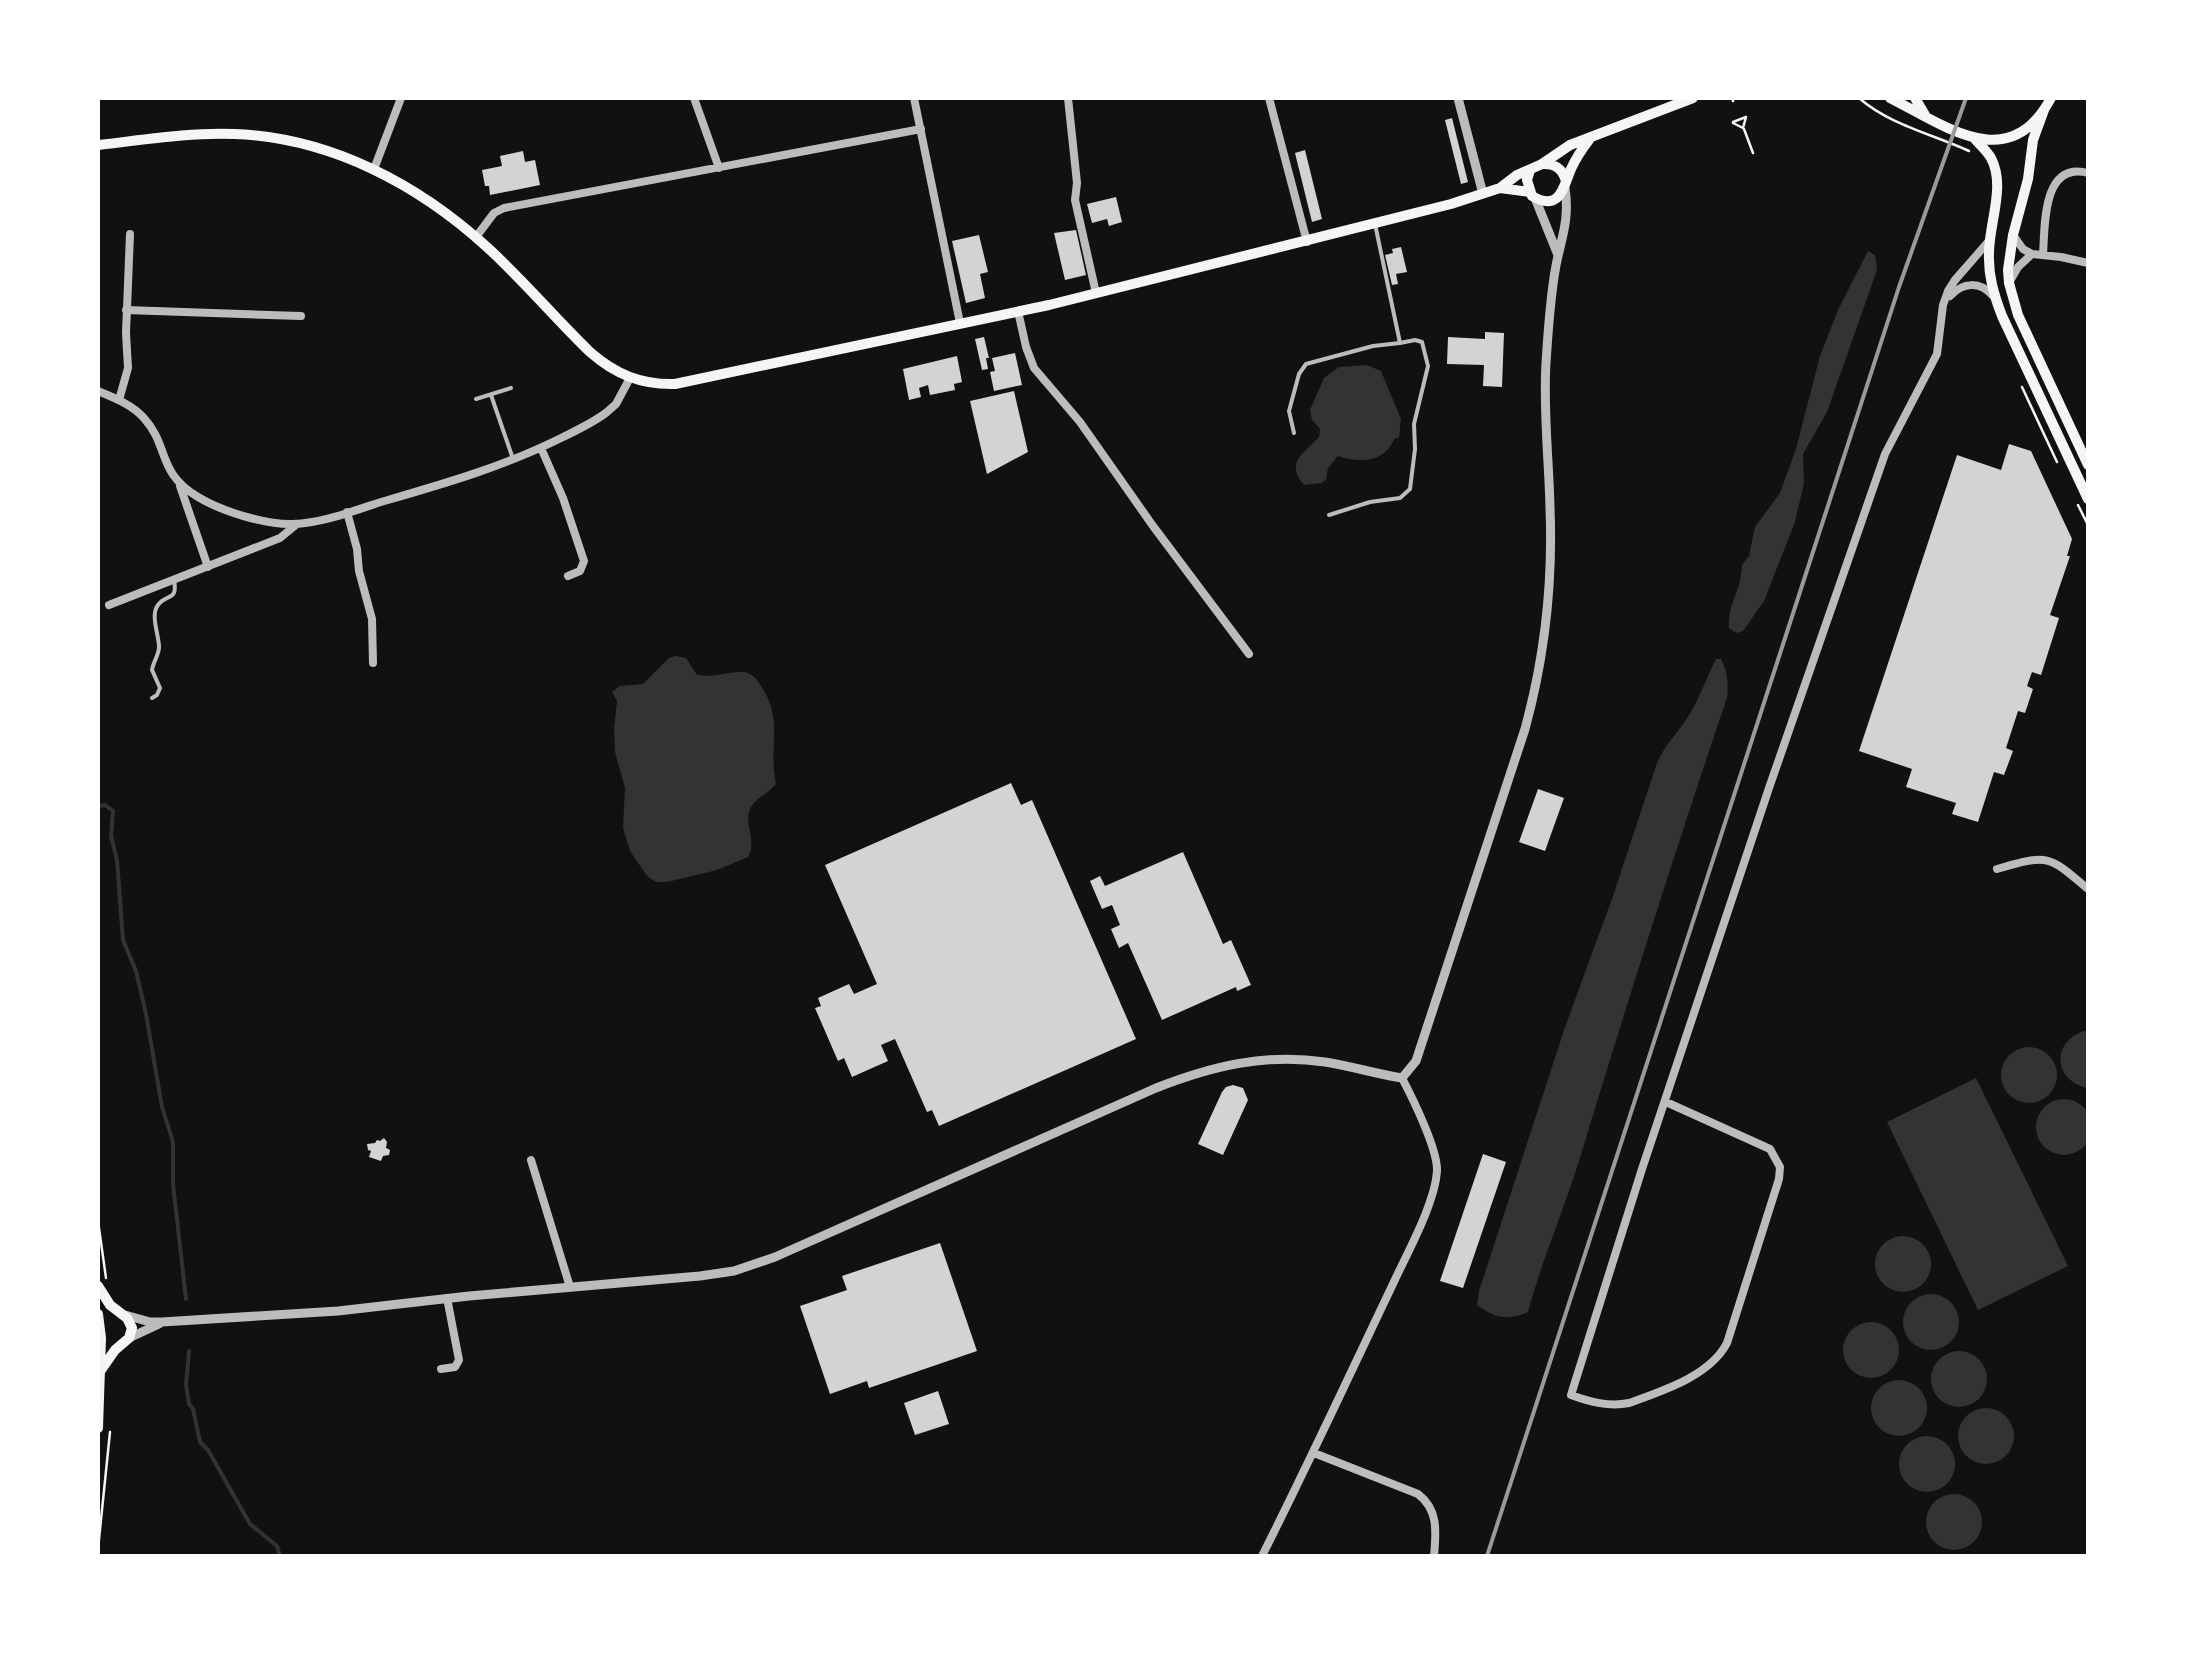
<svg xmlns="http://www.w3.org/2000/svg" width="2186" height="1654" font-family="'Sofia Sans Condensed',sans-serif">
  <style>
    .water { fill: #333 }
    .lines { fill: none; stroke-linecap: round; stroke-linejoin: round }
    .stream { stroke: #333; stroke-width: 4 }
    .building { fill: #d3d3d3 }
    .path { stroke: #f5f5f5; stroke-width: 2.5 }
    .service { stroke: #bcbcbc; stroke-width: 4 }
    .minor { stroke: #bcbcbc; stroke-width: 8 }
    .tertiary { stroke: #bcbcbc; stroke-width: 9 }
    .secondary { stroke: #f5f5f5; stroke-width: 10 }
    .rail { stroke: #9a9a9a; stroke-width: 4 }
  </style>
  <rect width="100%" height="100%" fill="#111"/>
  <path class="water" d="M1868,251L1875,255L1877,270L1827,412L1803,454L1804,483L1795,522L1764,601L1743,631L1736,633L1729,628C1727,606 1742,588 1742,565L1749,556L1755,527L1780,493L1796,449L1820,356L1838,310Z
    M1367,365L1381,371L1401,419L1399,437L1394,439C1385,463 1359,463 1338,456L1328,468L1326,479L1322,483L1304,485C1284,462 1305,453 1319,437L1320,429L1312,420L1310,410L1324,378L1339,367Z
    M676,656L686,658L697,675C713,678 728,671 743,672C752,673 757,679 761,686C784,719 768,748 776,784C769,793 757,797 751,807C742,824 758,839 748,857L717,870L667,882H656L647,876L630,851L623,828L625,788L615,752L614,729L617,701L612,692L620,686L643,684L669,658Z
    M1716,659H1721C1727,670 1729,685 1727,698C1675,851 1626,1006 1579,1161C1563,1212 1542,1260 1528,1312C1508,1321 1494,1318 1477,1305L1479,1291L1564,1030L1613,896L1657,763C1665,744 1678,733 1688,717C1700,698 1706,678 1716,659Z
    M2084,1031H2088L2087,1088C2053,1080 2051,1042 2084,1031Z
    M2001 1075a28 28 0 1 1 56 0a28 28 0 1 1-56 0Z
    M1976,1078L2068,1266L1978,1310L1887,1122Z
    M2036 1127a28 28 0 1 1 56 0a28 28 0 1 1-56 0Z
    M1875 1264a28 28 0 1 1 56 0a28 28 0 1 1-56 0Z
    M1903 1322a28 28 0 1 1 56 0a28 28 0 1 1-56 0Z
    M1843 1350a28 28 0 1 1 56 0a28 28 0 1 1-56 0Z
    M1931 1379a28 28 0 1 1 56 0a28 28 0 1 1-56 0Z
    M1871 1408a28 28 0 1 1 56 0a28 28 0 1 1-56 0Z
    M1958 1436a28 28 0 1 1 56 0a28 28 0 1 1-56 0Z
    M1899 1464a28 28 0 1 1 56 0a28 28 0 1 1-56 0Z
    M1926 1522a28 28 0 1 1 56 0a28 28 0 1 1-56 0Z"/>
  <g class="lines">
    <path class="stream" d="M98,806L105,805L113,811L111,836L117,860L123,940L136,971L146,1014L162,1107L173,1142V1184L186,1299
      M189,1351L186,1385L189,1404L193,1409L200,1442L208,1450L250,1524L277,1546L280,1556"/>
  </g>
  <path class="building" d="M1452,118L1468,182L1461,184L1445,120Z
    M1305,150L1322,219L1312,222L1295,153Z
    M523,151L525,162L535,160L540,185L490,195L489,186H485L482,170L502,166L500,156Z
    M1116,197L1122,222L1109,226L1107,219L1092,223L1087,204Z
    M1076,230L1086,275L1065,280L1054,233Z
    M979,235L988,272L980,274L985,298L966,303L952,241Z
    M1401,247L1407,272L1396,274L1398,284L1392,285L1385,255L1393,253L1392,249Z
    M1485,332L1504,333L1502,387L1483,386L1484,365L1447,364L1448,337L1485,339Z
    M984,337L989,358H986L988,369L982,370L975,339Z
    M1015,353L1022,385L994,391L990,372L995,371L992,358Z
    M957,356L962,382L954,384L955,390L930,395L928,385L919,388L921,397L909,400L903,369Z
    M1014,391L1028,452L987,474L970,401Z
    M2009,444L2031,451L2072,539L2067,556H2070L2050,615L2059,618L2041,675L2032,672L2027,686L2033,689L2025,713L2018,711L2006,748L2013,751L2004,775L1994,772L1978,822L1952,814L1956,803L1906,787L1912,769L1859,751L1957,455L2001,470Z
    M1011,783L1021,805L1032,800L1136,1039L939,1126L932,1110L927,1112L895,1039L881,1045L888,1061L852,1077L844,1058L838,1061L815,1008L821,1006L818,998L849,984L854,994L877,984L825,865Z
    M1538,789L1564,798L1545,851L1519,842Z
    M1183,852L1223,944L1231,940L1251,985L1237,991L1236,987L1162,1020L1128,943L1119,948L1111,929L1120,925L1112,905L1102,909L1090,881L1100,876L1105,886Z
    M1233,1085L1243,1088L1248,1100L1223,1155L1198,1144L1222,1092L1226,1087Z
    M384,1138L387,1142L386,1148L390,1150L389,1155L383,1156L381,1161L369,1157L371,1151L368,1150L367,1144L375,1143L377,1140L380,1141Z
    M1483,1154L1506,1162L1463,1288L1440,1281Z
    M940,1243L977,1351L869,1388L867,1381L830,1394L800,1306L847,1290L842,1276Z
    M938,1391L949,1424L915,1435L904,1403Z"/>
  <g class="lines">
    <path class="path" d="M1732,98L1733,101
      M1859,98C1890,125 1932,134 1969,151
      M1746,117L1743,128L1733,123V122Z
      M1744,129L1753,153
      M2022,387L2057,462
      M2078,505L2088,525
      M98,1221L106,1278
      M98,1549L110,1432"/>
    <path class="service" d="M491,395L512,456
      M476,399L511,388
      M1294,433L1289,411L1299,374L1306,364L1373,346L1400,343L1375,224
      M1329,515L1370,502L1400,498L1410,489L1415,449L1414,424L1428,366L1422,342L1415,340L1400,343
      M152,698L157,695L160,688L152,670C153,662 159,655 159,647C159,635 150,615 158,605C167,593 178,602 174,580"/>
    <path class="minor" d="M694,98L719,168
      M914,98L960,323
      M1068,98L1077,183L1075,200L1096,293
      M1269,98L1307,242
      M374,169L401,98
      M2013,235L2023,249L2032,254L2061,257L2088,263
      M476,237L494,213L504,208L921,129
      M2043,255C2045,226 2042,161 2088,173
      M2010,281L2018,267L2032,254
      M1950,296C1963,282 1980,281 1993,296
      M126,310L301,316
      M1018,311L1026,347L1034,368L1080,422L1153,526L1249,654
      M98,391C114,398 131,404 143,417C170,446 156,472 198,497C221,511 265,525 293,524C323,523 353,511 381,502C443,484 503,467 561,438C577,430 593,423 607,412L616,404L630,378
      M119,400L128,368L126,333L130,234
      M541,448L563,498L584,561L580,571L568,576
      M180,486L208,567
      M347,512L357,549L359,571L372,619L373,663
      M109,605L280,538L297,524
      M1997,869C2049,854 2048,855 2088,889
      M1666,1102L1770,1149L1780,1167L1779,1179L1727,1343C1710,1376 1662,1391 1629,1403C1609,1407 1590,1402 1571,1395L1642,1169L1769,788L1885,454L1937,354L1943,305L1948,291L1955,280L1989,241
      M531,1160L570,1287
      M441,1369L455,1367L459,1360L447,1298
      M1314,1453L1418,1494C1439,1510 1436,1533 1434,1556
      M1262,1556C1307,1467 1349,1376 1392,1286C1406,1255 1435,1204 1437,1171C1438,1150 1413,1099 1402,1078"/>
    <path class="tertiary" d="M1458,98L1483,194
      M1535,198L1558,255
      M125,1315L150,1322H162L338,1311L469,1296L700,1276L734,1271L775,1257L1156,1088C1212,1066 1266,1053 1325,1062C1351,1066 1376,1074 1402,1078L1416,1061L1525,729C1545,656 1553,583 1550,508C1549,460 1543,411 1546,363C1548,331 1551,285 1558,256C1564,231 1569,215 1565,188
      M129,1338L159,1324"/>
    <path class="secondary" d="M1890,98C1946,126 2009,176 2051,98
      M1915,98L1925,115
      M2044,110L2033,140L2028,179L2013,235L2008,270L2009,283L2018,315L2088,465
      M1975,139C1980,145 1987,151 1991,158C2006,186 1989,223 1989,253C1988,276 1994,295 2002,316L2088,499
      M98,145C143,140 189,132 235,134C331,138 418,184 488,248C524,281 555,318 590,352C615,374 641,385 675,384L1049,305L1451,204L1500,188L1517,175L1542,164L1570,145L1693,98
      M1542,164C1554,163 1563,169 1566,181
      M1530,170L1527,180L1532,196C1560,212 1563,188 1571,169C1576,158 1582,149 1589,140
      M1500,188L1530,192
      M98,1286L110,1305L127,1318L132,1328L129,1338L115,1350L99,1373
      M98,1314L101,1338L98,1428"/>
    <path class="rail" d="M1487,1556L1899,287L1966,98"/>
  </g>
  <rect width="2186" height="1654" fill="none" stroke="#ffffff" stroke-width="200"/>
</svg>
